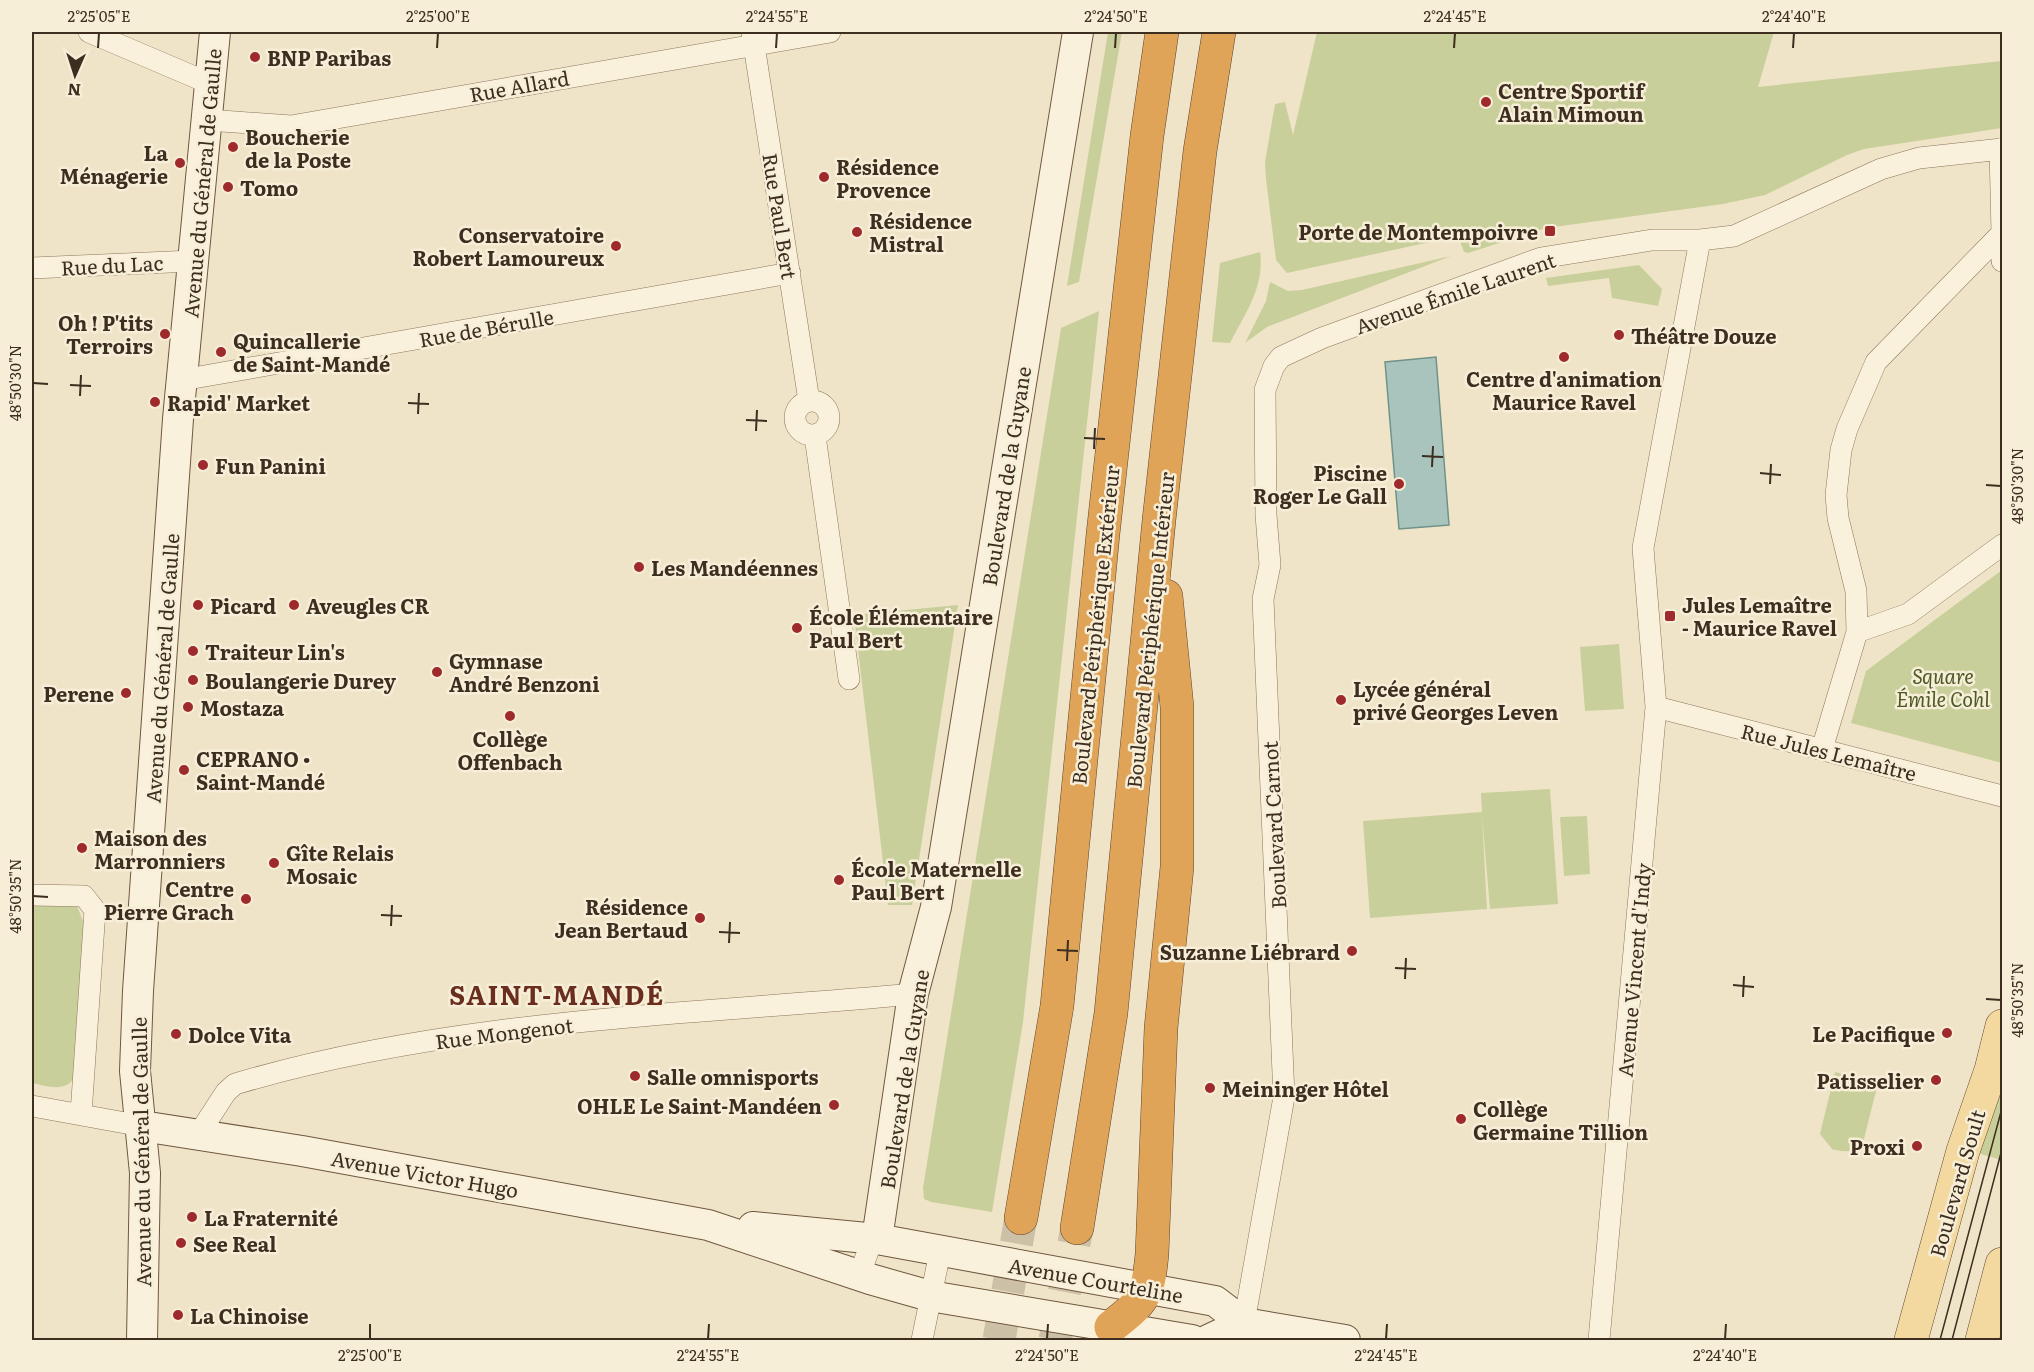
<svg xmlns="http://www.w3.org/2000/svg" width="2034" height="1372" font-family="Literata,serif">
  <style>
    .green { fill: #c9cf9b }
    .water { fill: #a9c4bc; stroke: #6f938a; stroke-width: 1.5 }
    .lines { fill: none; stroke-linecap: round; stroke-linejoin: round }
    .highway-tunnel { stroke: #ccc0a6; stroke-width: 33; stroke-dasharray: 33 16; stroke-linecap: butt }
    .street-casing { stroke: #8d765c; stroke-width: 22 }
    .secondary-casing { stroke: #6f573f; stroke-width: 32 }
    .primary-casing { stroke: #5b4430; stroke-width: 34 }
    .highway-casing { stroke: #5b4430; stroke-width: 34 }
    .street { stroke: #faf1dc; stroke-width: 21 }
    .secondary { stroke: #faf1dc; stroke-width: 30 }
    .primary { stroke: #f3d9a0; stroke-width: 33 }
    .highway { stroke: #e0a458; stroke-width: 33 }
    .tram { stroke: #3d2e20; stroke-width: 1.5 }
    .ticks { fill: none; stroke: #3d2e20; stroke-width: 2 }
    .poi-dot { fill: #9e2a2b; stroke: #f7eed8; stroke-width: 2 }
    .labels { text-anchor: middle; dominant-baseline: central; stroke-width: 5; stroke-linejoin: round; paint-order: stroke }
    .poi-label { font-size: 20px; font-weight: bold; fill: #3d2e20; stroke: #f7eed8; text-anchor: start }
    .street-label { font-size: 20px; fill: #3d2e20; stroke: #f7eed8 }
    .park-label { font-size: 20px; font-style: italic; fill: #4d5a26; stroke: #f7eed8 }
    .district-label { font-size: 26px; font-weight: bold; letter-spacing: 1.5px; fill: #6b2e1e; stroke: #f7eed8 }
    .neatline { fill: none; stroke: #3d2e20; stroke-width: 2 }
    .ticks-label { font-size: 15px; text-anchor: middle; fill: #3d2e20 }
  </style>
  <rect width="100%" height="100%" fill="#f0e4c8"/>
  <path class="green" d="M1108,32H1122L1079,282L1067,286Z
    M1317,32H1774L1758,87L2002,61V128L1864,149L1847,155L1765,195L1723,204L1546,228L1468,253L1464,252L1458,236L1287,273L1276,260L1266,179L1265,162L1275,104L1285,102L1293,135Z
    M1260,252C1265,286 1245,314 1230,343L1212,342L1220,263Z
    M1451,256L1267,327L1245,343L1266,301L1270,282L1288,291L1302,290Z
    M1639,265L1662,289L1658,306L1612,298L1609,278L1548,286L1546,278Z
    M1099,311L1023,1022L992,1212L931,1202L924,1199L923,1188L1061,328Z
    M2002,570V763L1851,723L1866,671Z
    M958,605L912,905H888L854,615Z
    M1619,644L1624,709L1585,711L1580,647Z
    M1550,789L1558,904L1490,909L1482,816L1487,909L1370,918L1363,821L1482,812L1481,793Z
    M1587,816L1590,874L1564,876L1560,817Z
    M32,903L77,906L84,924L75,1077C65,1093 47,1086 32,1083Z
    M2002,1061V1160L1973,1152Z
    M1835,1072L1878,1083L1863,1143C1854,1154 1845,1152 1832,1149L1820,1134Z"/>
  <path class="water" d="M1436,357L1449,525L1399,529L1385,362Z"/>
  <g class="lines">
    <path class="highway-tunnel" d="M999,1340L1021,1218
      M1055,1340L1077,1228"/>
    <defs>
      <path id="street" d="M89,32L211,84
        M752,32L809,401
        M208,120L291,126L830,32
        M2002,233V261
        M32,268L193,261
        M182,380L790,273
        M795 418a17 17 0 1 1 34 0a17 17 0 1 1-34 0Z
        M815,436L849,679
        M1857,632L1908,614L2002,545
        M1656,707L2002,796
        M1822,749L1857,632L1856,591L1838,518L1836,495L1841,450L1847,429L1876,362L2002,233L2000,149
        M32,895L84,896L95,910L81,1114
        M32,1106L142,1126
        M198,1135L226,1092L235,1084C454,1019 687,1015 913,994
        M870,1279L863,1265L870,1246L877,1239
        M1242,1334L1284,1097L1263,599L1270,565L1266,515L1265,390L1274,366L1281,357L1322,338L1541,258L1652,240H1700L1734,236L1881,169L1919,158L2002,149
        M922,1340L940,1252
        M1599,1340L1656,707L1643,548L1700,240"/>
      <path id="secondary" d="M142,1126L302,1151L708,1225L870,1279L930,1296L1192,1340
        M753,1227L877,1239L1215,1301L1244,1323L1345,1340
        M877,1239L913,994L936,907L1078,32
        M142,1340L145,1173L135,1071L138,991L178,419L215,32
        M1208,1340L1244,1323"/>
      <path id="primary" d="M1911,1340L1963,1151L1991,1070L2002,1026
        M1982,1340L2002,1264"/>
      <path id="highway" d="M1021,1218L1057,1006L1103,534L1147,136L1162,32
        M1077,1228L1111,1013L1159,520L1200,151L1219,32
        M1111,1327C1144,1301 1148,1297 1152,1254L1161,1028L1177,867V707L1166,596"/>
    </defs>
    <use href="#street" class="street-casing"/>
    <use href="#secondary" class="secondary-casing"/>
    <use href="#primary" class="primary-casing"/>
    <use href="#highway" class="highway-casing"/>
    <use href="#street" class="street"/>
    <use href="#secondary" class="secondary"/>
    <use href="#primary" class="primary"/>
    <use href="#highway" class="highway"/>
    <path class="tram" d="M1940,1340L2002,1108
      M1952,1340L2002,1149"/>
  </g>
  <path class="ticks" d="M98,48L99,33M437,48L438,33M776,48L777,33M1115,48L1116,33M1454,48L1455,33M1793,48L1794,33M33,383L48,384M70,385L91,386M80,396L81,375M408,403L429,404M418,414L419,393M746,420L767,421M756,431L757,410M1084,438L1105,439M1094,449L1095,428M1422,456L1443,457M1432,467L1433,446M1760,473L1781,475M1770,484L1771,464M1986,485L2001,486M33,896L48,897M381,915L402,916M391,926L392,905M719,932L740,933M729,943L730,922M1057,950L1078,951M1067,961L1068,940M1395,968L1416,969M1405,979L1406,958M1733,985L1754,987M1743,997L1744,976M1986,999L2001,1000M370,1339V1324M708,1339L709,1324M1047,1339L1048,1324M1386,1339L1387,1324M1725,1339L1726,1324"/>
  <g class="poi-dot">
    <circle cx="255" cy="57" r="6"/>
    <circle cx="1486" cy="102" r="6"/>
    <circle cx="233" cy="147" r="6"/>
    <circle cx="180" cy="163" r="6"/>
    <circle cx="824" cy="177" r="6"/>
    <circle cx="228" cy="187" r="6"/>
    <rect x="1544" y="225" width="12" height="12" rx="3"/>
    <circle cx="857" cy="232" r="6"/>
    <circle cx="616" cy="246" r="6"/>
    <circle cx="165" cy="334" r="6"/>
    <circle cx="1619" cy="335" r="6"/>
    <circle cx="221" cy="352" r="6"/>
    <circle cx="1564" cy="357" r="6"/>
    <circle cx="155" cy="402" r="6"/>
    <circle cx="203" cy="465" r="6"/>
    <circle cx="1399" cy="484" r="6"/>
    <circle cx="639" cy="567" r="6"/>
    <circle cx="198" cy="605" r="6"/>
    <circle cx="294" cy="605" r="6"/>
    <rect x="1664" y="610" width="12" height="12" rx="3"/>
    <circle cx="797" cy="628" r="6"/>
    <circle cx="193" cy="651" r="6"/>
    <circle cx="437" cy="672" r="6"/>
    <circle cx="193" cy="680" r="6"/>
    <circle cx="126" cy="693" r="6"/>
    <circle cx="1341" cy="700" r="6"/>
    <circle cx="188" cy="707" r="6"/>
    <circle cx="510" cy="716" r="6"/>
    <circle cx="184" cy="770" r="6"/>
    <circle cx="82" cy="848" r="6"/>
    <circle cx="274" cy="863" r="6"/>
    <circle cx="839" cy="880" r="6"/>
    <circle cx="246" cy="899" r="6"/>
    <circle cx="700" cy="918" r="6"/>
    <circle cx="1352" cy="951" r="6"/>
    <circle cx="1947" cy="1033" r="6"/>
    <circle cx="176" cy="1034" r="6"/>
    <circle cx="635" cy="1076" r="6"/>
    <circle cx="1936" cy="1080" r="6"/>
    <circle cx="1210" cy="1088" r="6"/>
    <circle cx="834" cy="1105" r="6"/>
    <circle cx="1461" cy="1119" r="6"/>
    <circle cx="1917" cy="1146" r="6"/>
    <circle cx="192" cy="1217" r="6"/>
    <circle cx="181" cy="1243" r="6"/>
    <circle cx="178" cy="1315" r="6"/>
  </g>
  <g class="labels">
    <g class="poi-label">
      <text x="267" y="57">BNP Paribas</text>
      <text x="1498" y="90">Centre Sportif<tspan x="1498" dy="23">Alain Mimoun</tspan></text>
      <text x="245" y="136">Boucherie<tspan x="245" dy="23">de la Poste</tspan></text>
      <text x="168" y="152" text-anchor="end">La<tspan x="168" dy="23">Ménagerie</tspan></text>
      <text x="836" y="166">Résidence<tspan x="836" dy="23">Provence</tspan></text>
      <text x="240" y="187">Tomo</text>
      <text x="869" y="220">Résidence<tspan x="869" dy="23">Mistral</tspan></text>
      <text x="1538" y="231" text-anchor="end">Porte de Montempoivre</text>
      <text x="604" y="234" text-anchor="end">Conservatoire<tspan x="604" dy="23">Robert Lamoureux</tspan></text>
      <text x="153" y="322" text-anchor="end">Oh ! P'tits<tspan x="153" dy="23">Terroirs</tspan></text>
      <text x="1631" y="335">Théâtre Douze</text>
      <text x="233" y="340">Quincallerie<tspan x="233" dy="23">de Saint-Mandé</tspan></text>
      <text x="1564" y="378" text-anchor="middle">Centre d'animation<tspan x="1564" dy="23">Maurice Ravel</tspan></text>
      <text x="167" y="402">Rapid' Market</text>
      <text x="215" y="465">Fun Panini</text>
      <text x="1387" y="472" text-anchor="end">Piscine<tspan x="1387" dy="23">Roger Le Gall</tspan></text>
      <text x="651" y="567">Les Mandéennes</text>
      <text x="1682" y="604">Jules Lemaître<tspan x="1682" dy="23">- Maurice Ravel</tspan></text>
      <text x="210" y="605">Picard</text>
      <text x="306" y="605">Aveugles CR</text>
      <text x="809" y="616">École Élémentaire<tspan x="809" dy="23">Paul Bert</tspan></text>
      <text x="205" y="651">Traiteur Lin's</text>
      <text x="449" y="660">Gymnase<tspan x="449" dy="23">André Benzoni</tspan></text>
      <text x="205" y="680">Boulangerie Durey</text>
      <text x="1353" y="688">Lycée général<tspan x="1353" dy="23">privé Georges Leven</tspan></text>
      <text x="114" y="693" text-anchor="end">Perene</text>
      <text x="200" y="707">Mostaza</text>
      <text x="510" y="738" text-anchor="middle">Collège<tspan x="510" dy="23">Offenbach</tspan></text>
      <text x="196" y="758">CEPRANO •<tspan x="196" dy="23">Saint-Mandé</tspan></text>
      <text x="94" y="837">Maison des<tspan x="94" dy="23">Marronniers</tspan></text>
      <text x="286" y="852">Gîte Relais<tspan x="286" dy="23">Mosaic</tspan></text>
      <text x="851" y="868">École Maternelle<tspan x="851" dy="23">Paul Bert</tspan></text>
      <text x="234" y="888" text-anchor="end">Centre<tspan x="234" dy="23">Pierre Grach</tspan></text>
      <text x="688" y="906" text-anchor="end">Résidence<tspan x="688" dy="23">Jean Bertaud</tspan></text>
      <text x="1340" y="951" text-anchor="end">Suzanne Liébrard</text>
      <text x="1935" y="1033" text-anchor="end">Le Pacifique</text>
      <text x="188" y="1034">Dolce Vita</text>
      <text x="647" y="1076">Salle omnisports</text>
      <text x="1924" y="1080" text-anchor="end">Patisselier</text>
      <text x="1222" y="1088">Meininger Hôtel</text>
      <text x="822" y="1105" text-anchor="end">OHLE Le Saint-Mandéen</text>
      <text x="1473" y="1108">Collège<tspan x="1473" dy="23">Germaine Tillion</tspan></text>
      <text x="1905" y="1146" text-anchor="end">Proxi</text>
      <text x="204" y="1217">La Fraternité</text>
      <text x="193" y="1243">See Real</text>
      <text x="190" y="1315">La Chinoise</text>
    </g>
    <g class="street-label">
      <text transform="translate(519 85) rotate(-10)">Rue Allard</text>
      <text transform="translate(201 183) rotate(-85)">Avenue du Général de Gaulle</text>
      <text transform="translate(781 216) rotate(81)">Rue Paul Bert</text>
      <text transform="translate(112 264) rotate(-3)">Rue du Lac</text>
      <text transform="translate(1455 292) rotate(-19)">Avenue Émile Laurent</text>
      <text transform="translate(486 327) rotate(-10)">Rue de Bérulle</text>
      <text transform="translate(1005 476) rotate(-81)">Boulevard de la Guyane</text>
      <text transform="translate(1094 625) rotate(-84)">Boulevard Périphérique Extérieur</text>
      <text transform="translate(1149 630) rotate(-84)">Boulevard Périphérique Intérieur</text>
      <text transform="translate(161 668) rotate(-86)">Avenue du Général de Gaulle</text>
      <text transform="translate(1829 751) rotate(14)">Rue Jules Lemaître</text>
      <text transform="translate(1273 825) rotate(-93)">Boulevard Carnot</text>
      <text transform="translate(1633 970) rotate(-85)">Avenue Vincent d'Indy</text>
      <text transform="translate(504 1032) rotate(-7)">Rue Mongenot</text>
      <text transform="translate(903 1079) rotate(-81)">Boulevard de la Guyane</text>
      <text transform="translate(140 1152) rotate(-91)">Avenue du Général de Gaulle</text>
      <text transform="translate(425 1173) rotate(10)">Avenue Victor Hugo</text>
      <text transform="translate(1956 1183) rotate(-74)">Boulevard Soult</text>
      <text transform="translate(1096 1279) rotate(10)">Avenue Courteline</text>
    </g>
    <g class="park-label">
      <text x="1943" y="675">Square<tspan x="1943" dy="23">Émile Cohl</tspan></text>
    </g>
    <g class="district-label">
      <text x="557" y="993">SAINT-MANDÉ</text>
    </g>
  </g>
  <rect width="2034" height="1372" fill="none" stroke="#f7eed8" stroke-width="66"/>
  <g transform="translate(75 75) rotate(183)" stroke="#f7eed8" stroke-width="4.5" paint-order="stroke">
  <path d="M0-4.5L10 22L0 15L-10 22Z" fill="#3d2e20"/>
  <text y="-9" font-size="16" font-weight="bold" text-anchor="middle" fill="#3d2e20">N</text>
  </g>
  <rect x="33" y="33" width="1968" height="1306" class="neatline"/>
  <g class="ticks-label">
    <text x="99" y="22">2°25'05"E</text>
    <text x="438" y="22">2°25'00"E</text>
    <text x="777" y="22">2°24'55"E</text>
    <text x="1116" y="22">2°24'50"E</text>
    <text x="1455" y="22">2°24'45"E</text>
    <text x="1794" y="22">2°24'40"E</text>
    <text transform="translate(16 383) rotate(-90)" y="5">48°50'30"N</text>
    <text transform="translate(2018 486) rotate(-90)" y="5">48°50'30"N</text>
    <text transform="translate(16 896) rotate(-90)" y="5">48°50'35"N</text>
    <text transform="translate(2018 1000) rotate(-90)" y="5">48°50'35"N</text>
    <text x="370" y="1361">2°25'00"E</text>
    <text x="708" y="1361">2°24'55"E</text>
    <text x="1047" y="1361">2°24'50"E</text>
    <text x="1386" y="1361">2°24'45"E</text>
    <text x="1725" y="1361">2°24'40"E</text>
  </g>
</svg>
